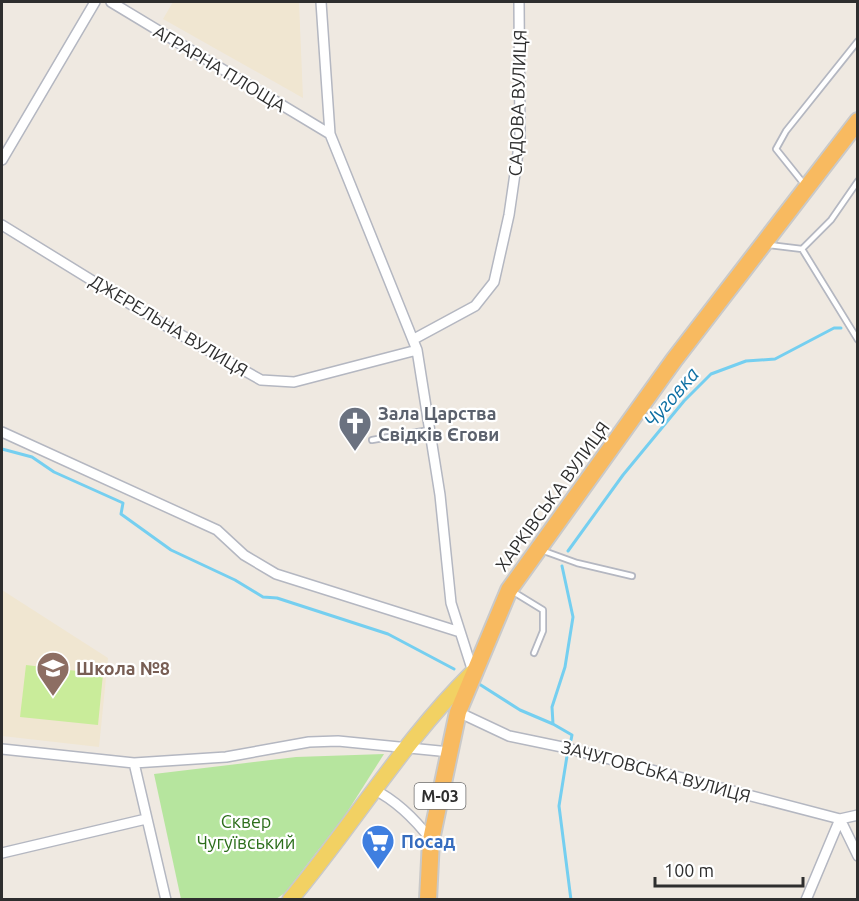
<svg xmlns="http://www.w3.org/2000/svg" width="859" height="901" font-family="Ubuntu,sans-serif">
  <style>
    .education { fill: #f0e6d1 }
    .green { fill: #b6e59e }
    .pitch { fill: #c9ec9a }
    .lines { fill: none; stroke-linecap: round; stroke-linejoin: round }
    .stream { stroke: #75cff0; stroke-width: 3 }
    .service-casing { stroke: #b4b7c1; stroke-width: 8 }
    .minor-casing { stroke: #b4b7c1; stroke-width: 12 }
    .primary-casing { stroke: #c9c9c9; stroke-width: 18 }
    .trunk-casing { stroke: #c9c9c9; stroke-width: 20 }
    .service { stroke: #fff; stroke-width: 4.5 }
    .minor { stroke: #fff; stroke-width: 9 }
    .primary { stroke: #f2d163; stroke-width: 15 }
    .trunk { stroke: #f8ba60; stroke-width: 16 }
    .labels { text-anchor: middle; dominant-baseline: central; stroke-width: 4.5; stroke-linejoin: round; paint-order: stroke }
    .shield { fill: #fff; stroke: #6d6d6d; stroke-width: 1.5 }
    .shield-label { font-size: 16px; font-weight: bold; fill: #2e2e2e }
    .street-label { font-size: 18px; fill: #2e2e2e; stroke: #fff }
    .worship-label { font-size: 18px; font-weight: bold; fill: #5b616d; stroke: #fff; text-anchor: start }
    .education-label { font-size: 18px; font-weight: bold; fill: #785e54; stroke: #fff; text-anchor: start }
    .park-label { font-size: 18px; fill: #2c6e1b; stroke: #fff }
    .shop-label { font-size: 18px; font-weight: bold; fill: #366cbe; stroke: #fff; text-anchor: start }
    .water-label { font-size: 20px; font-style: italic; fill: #0d6fa3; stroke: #fff }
  </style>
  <rect width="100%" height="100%" fill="#efe9e1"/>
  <path class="education" d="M173,2H299L303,98L163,19Z
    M2,590L108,658L99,747L2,736Z"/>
  <path class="green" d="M384,754L344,817L285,893L276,899H181L154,774L296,757Z"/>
  <path class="pitch" d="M26,665L103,674L98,725L20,717Z"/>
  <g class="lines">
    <path class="stream" d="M2,449L32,457L54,472L123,503L121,514L171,550L235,580L263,597L277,598L388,634L454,669
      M568,551L623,475L684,401L711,374L746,361L775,359L834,328H841
      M562,566L573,617L565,667L552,707L553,724L572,735L571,740
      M476,682L520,710L553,724
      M567,756L559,806L571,900"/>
    <defs>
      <path id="service" d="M804,184L776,149L786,131L858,41
        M769,245L802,249L831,220L858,181
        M802,249L858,340
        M372,440L429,430
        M541,550L577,563L632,576
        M512,591L543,610V631L534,653"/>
      <path id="minor" d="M111,2L330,134
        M321,2L330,134L417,350L440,495L451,603L473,672
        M2,160L95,2
        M2,225L174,331L261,380L294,382L417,350
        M414,339L475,306L494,282L509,215L520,139L519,2
        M2,432L217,530L244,555L276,574L460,632
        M458,712L509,736L567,748L840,819L858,815
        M2,749L134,763L226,757L309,742L338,741L450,752
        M134,763L166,900
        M373,789C397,801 415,819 431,840
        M840,819L858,856
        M2,853L146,819
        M806,900L840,819"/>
      <path id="primary" d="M290,900C353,825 403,741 473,672"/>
      <path id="trunk" d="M428,900L431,840L458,712L509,590L674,360L858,121"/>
    </defs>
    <use href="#service" class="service-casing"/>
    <use href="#minor" class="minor-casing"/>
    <use href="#primary" class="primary-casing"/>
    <use href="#trunk" class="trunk-casing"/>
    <use href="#service" class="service"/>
    <use href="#minor" class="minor"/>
    <use href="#primary" class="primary"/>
    <use href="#trunk" class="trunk"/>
  </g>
  <defs>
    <symbol id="church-pin" viewBox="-11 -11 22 30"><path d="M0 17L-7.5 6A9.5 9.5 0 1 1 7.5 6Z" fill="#6b7280" stroke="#fff"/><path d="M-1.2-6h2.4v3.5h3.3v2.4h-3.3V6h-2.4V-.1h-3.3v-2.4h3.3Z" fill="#fff"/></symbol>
    <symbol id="school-pin" viewBox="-11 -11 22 30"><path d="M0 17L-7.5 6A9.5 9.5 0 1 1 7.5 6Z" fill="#8d6e63" stroke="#fff"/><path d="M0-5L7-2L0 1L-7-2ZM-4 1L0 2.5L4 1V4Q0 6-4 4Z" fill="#fff"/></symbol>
    <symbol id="supermarket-pin" viewBox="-11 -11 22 30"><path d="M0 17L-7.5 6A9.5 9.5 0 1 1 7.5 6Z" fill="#3f7fe0" stroke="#fff"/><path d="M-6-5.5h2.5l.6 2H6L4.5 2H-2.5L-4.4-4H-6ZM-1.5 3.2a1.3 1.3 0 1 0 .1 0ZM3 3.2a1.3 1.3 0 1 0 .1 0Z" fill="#fff"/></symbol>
  </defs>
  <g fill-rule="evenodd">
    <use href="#church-pin" x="336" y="404" width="38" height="52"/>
    <use href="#school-pin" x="34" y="649" width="38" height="52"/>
    <use href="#supermarket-pin" x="359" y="822" width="38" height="52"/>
  </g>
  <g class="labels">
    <rect class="shield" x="414.5" y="783" width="51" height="26" rx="4.5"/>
    <g class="shield-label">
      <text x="440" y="796">М-03</text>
    </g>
    <g class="street-label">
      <text transform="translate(220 68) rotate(31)">АГРАРНА ПЛОЩА</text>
      <text transform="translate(517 103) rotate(-88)">САДОВА ВУЛИЦЯ</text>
      <text transform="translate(169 325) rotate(31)">ДЖЕРЕЛЬНА ВУЛИЦЯ</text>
      <text transform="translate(552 496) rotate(-54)">ХАРКІВСЬКА ВУЛИЦЯ</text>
      <text transform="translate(656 771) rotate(15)">ЗАЧУГОВСЬКА ВУЛИЦЯ</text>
    </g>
    <g class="worship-label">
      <text x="378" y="413">Зала Царства<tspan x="378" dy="21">Свідків Єгови</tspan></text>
    </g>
    <g class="education-label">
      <text x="76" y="668">Школа №8</text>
    </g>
    <g class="park-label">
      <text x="246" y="821">Сквер<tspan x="246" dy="21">Чугуївський</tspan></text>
    </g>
    <g class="shop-label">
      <text x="401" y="841">Посад</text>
    </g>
    <g class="water-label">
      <text transform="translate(671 397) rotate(-49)">Чуговка</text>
    </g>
  </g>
  <rect width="859" height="901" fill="none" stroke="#2e2e2e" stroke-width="6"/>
  <path d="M655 877v9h148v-9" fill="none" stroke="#2e2e2e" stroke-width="3"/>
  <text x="664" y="877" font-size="18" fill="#2e2e2e" stroke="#ffffff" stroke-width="4.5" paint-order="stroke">100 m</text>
</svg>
